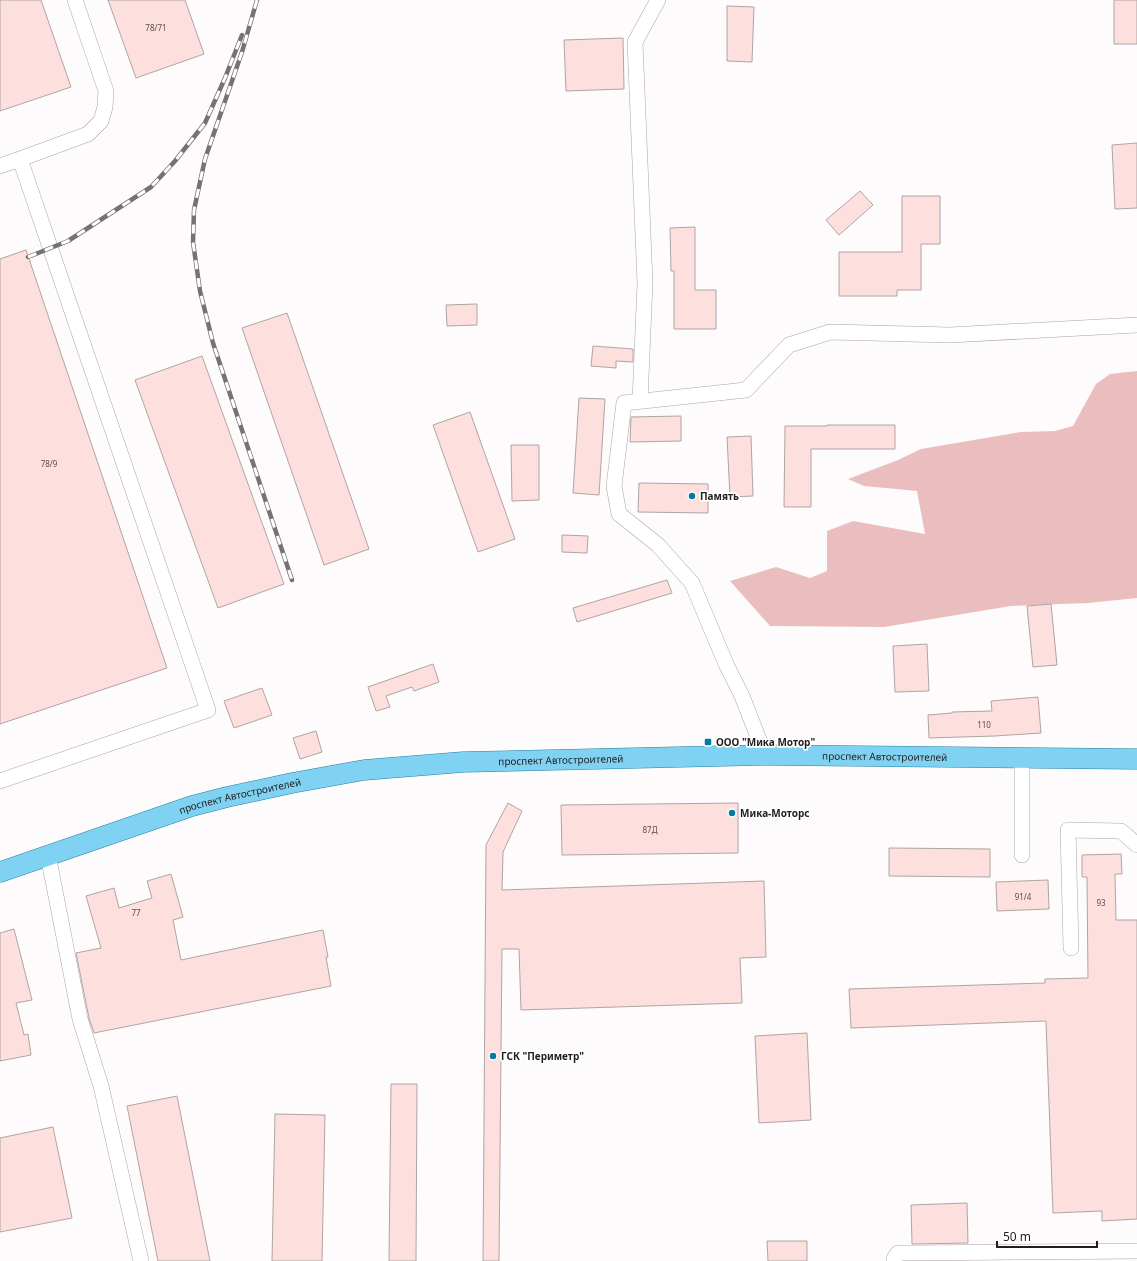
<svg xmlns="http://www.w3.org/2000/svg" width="1137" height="1261" font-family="'Noto Sans',sans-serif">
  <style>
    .green { fill: #eabebe }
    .building { fill: #fddfde; stroke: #b0a4a4 }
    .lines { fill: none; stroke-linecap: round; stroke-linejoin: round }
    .minor-casing { stroke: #afa3a3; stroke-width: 16 }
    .major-casing { stroke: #2780a2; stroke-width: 21 }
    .minor { stroke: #fff; stroke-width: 15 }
    .major { stroke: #7fd2f2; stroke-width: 20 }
    .rail-casing { stroke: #767272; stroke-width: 4.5 }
    .rail { stroke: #fff; stroke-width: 3; stroke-dasharray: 9; stroke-linecap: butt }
    .poi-dot { fill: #037aa2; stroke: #fff; stroke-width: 1.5 }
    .labels { text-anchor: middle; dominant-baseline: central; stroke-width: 3.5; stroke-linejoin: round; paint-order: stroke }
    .number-label { font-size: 8px; fill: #5a4e4e }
    .poi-label { font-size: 10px; font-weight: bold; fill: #231e1e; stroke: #fff; text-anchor: start }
    .street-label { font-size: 10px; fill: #231e1e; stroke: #fff }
  </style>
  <rect width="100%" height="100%" fill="#fdfbfb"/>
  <path class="green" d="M1137,371V598L1088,603L1011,606L884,627L770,626L730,581L776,567L810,578L827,571V531L853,521L925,534L917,491L864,486L848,479L898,460L921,449L1021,432L1055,431L1073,426L1096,384L1110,374Z"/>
  <path class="building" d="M0,0H41L71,87L0,111Z
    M108,0H185L204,54L136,78Z
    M1114,0H1137V44H1114Z
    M727,6L754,7L752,62L727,61Z
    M623,38L624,89L566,91L564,40Z
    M1137,143V208L1115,209L1112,145Z
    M860,191L873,205L839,235L826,220Z
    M902,196H940V244H921V290H897V296H839V252H902Z
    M695,227V290H716V329H674V271H671L670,228Z
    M26,250L167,668L0,724V259Z
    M477,304V325L447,326L446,305Z
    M287,313L369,549L324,565L242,328Z
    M593,346L633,349V362L616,361V368L591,366Z
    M202,356L284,584L218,608L135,380Z
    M579,398L605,399L599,495L573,493Z
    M470,412L515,539L478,552L433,425Z
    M681,416V441L630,442L631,417Z
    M827,425H895V449H811V507H784L785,426H827Z
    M751,436L753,496L730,497L727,437Z
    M511,445H539V500L512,501Z
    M639,483L708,484V513L638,512Z
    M562,535L588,536L587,553L562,552Z
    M667,580L672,593L577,622L573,608Z
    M1051,604L1057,665L1033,667L1027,606Z
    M927,644L929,691L895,692L893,646Z
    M433,664L439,682L414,691L412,687L386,696L390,707L376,711L368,687Z
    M262,688L272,715L234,728L224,701Z
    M1038,697L1041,733L995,736L929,738L928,715L952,713V712L992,711L991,701Z
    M316,731L322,752L300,759L293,738Z
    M508,803L522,811L503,852L502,890L764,881L766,957L740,958L742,1003L521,1010L519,949H502L499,1261H483L486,845Z
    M738,803V853L562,855L561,805Z
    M889,848L990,849V877L889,876Z
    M1121,854L1122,874H1115L1116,920H1137V1219L1102,1221V1211L1053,1213L1046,1021L851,1028L849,989L1045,983V979L1088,978L1087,877H1082V855Z
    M171,874L183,917L173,920L181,960L323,930L328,957H326L331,986L94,1033L89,1018L76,953L101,948L86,896L114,888L119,908L152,898L147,881Z
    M1048,880L1049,909L997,911L996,882Z
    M14,929L32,1000L16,1003L24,1035L28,1034L31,1055L0,1061V933Z
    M807,1033L811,1120L759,1123L755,1036Z
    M391,1084H417L416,1261H389Z
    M177,1096L210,1261H158L127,1106Z
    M275,1114L325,1115L322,1261H272Z
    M53,1127L72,1218L0,1232V1138Z
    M967,1203L968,1243L912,1244L911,1205Z
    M767,1241H807V1261H768Z"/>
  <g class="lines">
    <defs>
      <path id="minor" d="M20,159L88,134L101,121L105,107L106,91L75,0
        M0,166L20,159L208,710L0,781
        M640,401L645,283L635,42L658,0
        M765,755L742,696L726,664L692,583L658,545L619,514L614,486L624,403L746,390L789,345L830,332L950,335L1137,325
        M1022,758V855
        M48,855L80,1019L101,1086L141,1261
        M1071,948L1068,830L1121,831L1137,845
        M894,1261V1259L898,1253H908L1137,1251"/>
      <g id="major">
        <path id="s1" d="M0,872L192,806L227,797L292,783L364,770L463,762L765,755L1137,759"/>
      </g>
    </defs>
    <use href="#minor" class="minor-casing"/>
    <use href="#major" class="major-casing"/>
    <use href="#minor" class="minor"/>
    <use href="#major" class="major"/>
    <defs>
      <path id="rail" d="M257,0L242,52L205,159L194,210L193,242L200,291L213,343L292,580
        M28,257L68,241L151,187L175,161L205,123L225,78L242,35"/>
    </defs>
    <use href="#rail" class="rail-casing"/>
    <use href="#rail" class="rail"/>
  </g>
  <g class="poi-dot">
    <circle cx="692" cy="496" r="4"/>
    <rect x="704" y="738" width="8" height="8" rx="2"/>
    <circle cx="732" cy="813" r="4"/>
    <circle cx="493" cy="1056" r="4"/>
  </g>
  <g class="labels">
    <g class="number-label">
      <text x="156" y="27">78/71</text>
      <text x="49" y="463">78/9</text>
      <text x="984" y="724">110</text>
      <text x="650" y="829">87Д</text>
      <text x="1023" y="896">91/4</text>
      <text x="1101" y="902">93</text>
      <text x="136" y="912">77</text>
    </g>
    <g class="poi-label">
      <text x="700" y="496">Память</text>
      <text x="716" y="742">ООО "Мика Мотор"</text>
      <text x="740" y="813">Мика-Моторс</text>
      <text x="501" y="1056">ГСК "Периметр"</text>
    </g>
    <g class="street-label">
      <text stroke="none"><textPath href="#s1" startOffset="900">проспект Автостроителей</textPath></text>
      <text stroke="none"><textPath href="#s1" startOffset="576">проспект Автостроителей</textPath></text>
      <text stroke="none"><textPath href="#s1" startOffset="252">проспект Автостроителей</textPath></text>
    </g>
  </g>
  <path d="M997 1241v6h100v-6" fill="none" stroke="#231e1e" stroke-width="2"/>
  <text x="1003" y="1241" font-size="12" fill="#231e1e" stroke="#ffffff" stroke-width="3" paint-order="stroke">50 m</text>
</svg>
